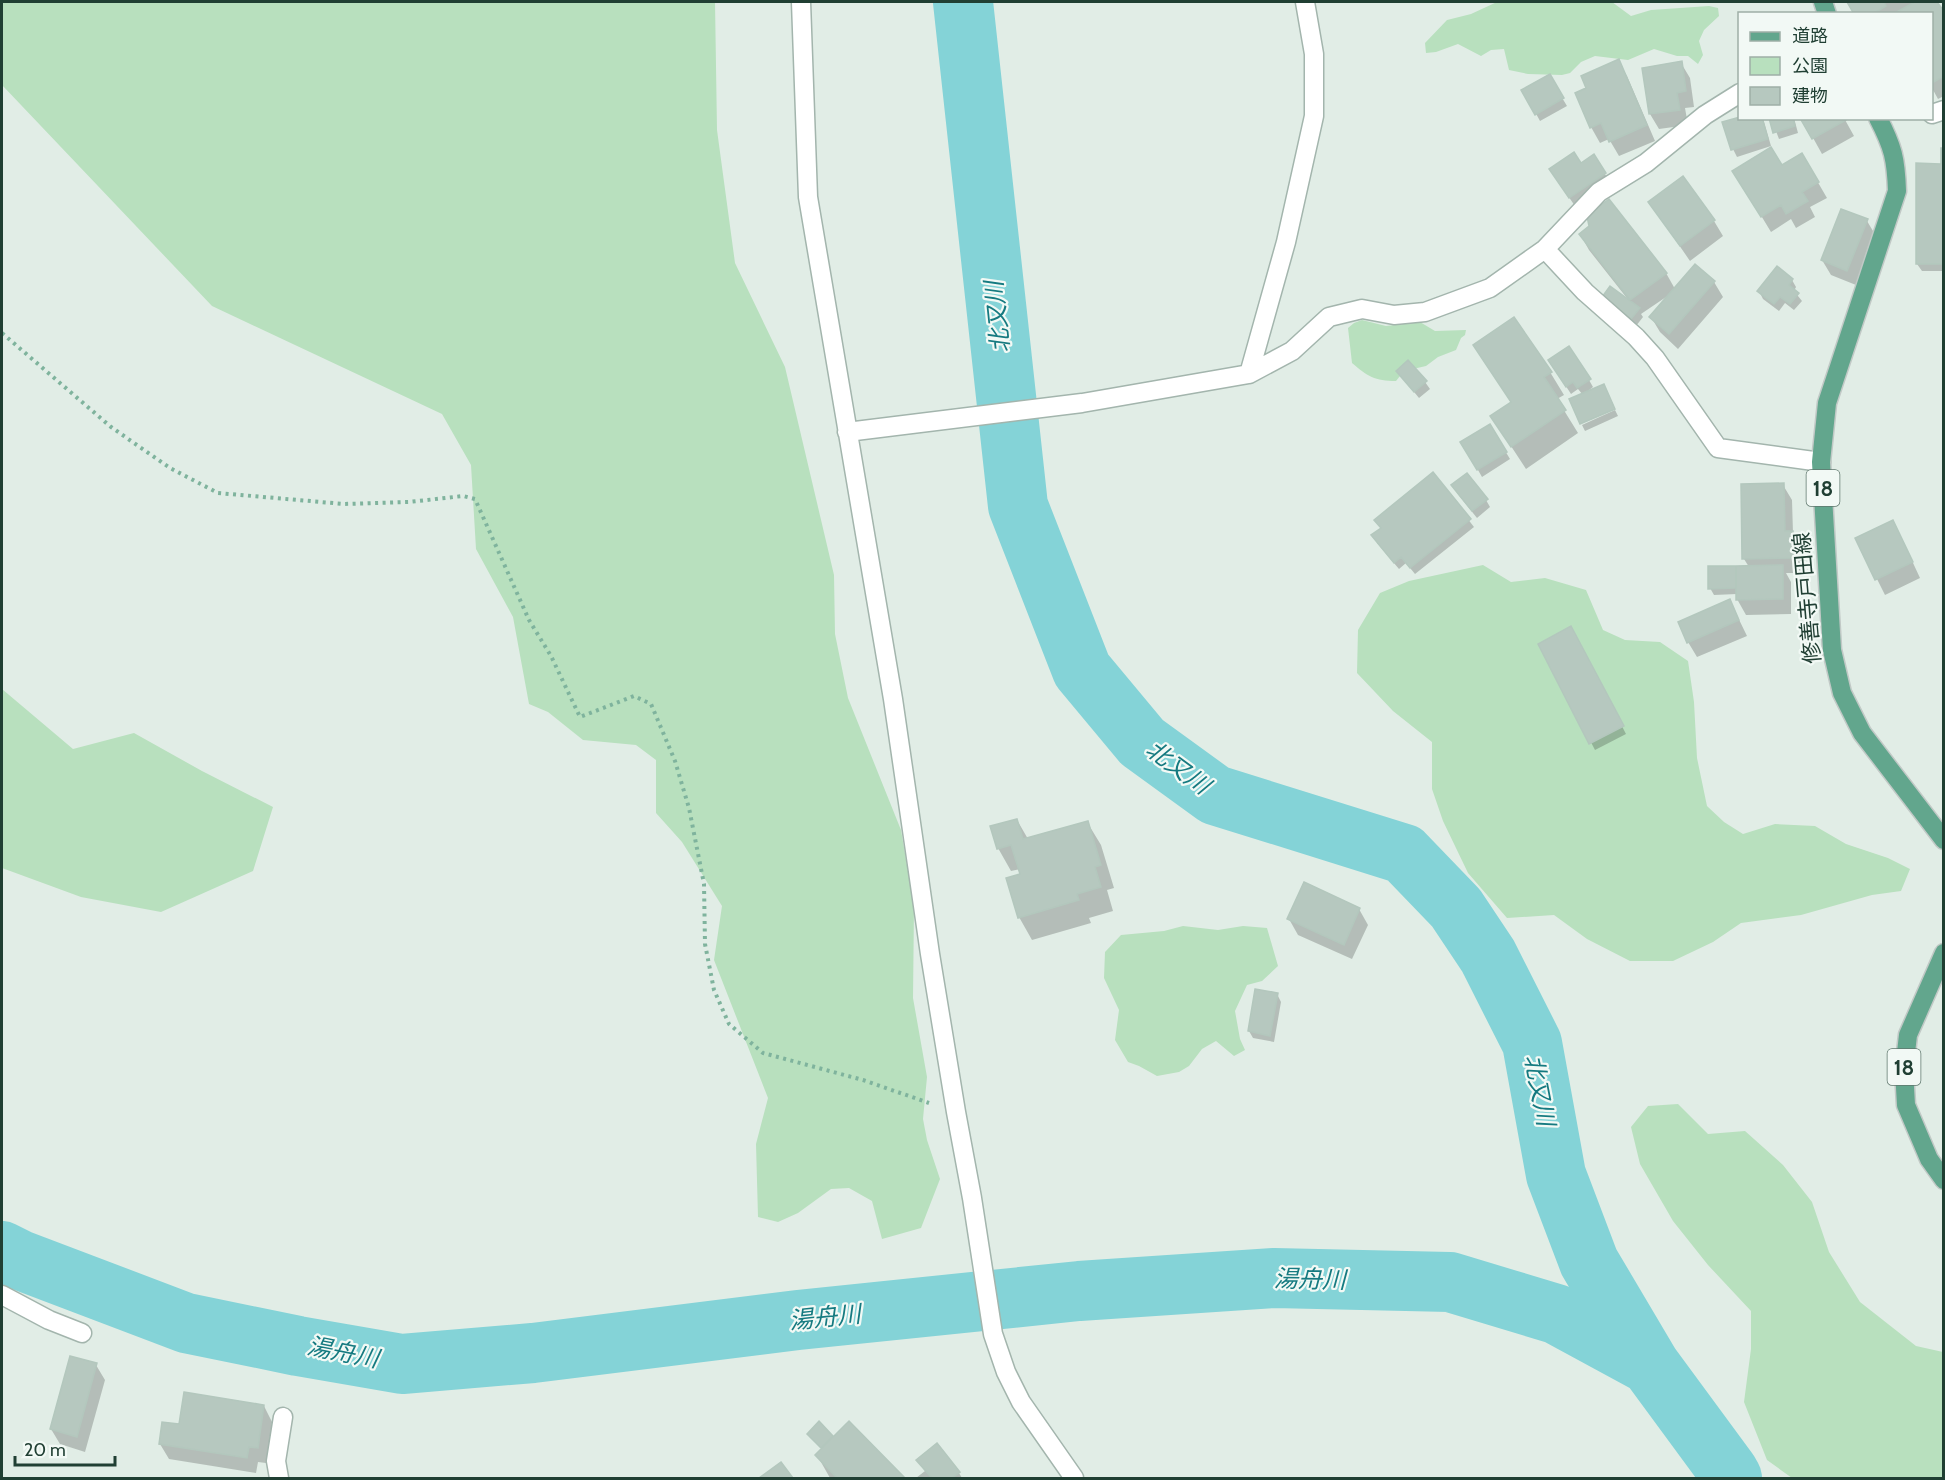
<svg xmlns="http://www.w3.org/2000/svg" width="1945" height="1480" font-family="Cabin,'Noto Sans JP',sans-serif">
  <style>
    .green { fill: #b8e0be }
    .shadow { fill: #0003 }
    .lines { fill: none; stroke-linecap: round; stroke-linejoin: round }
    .river { stroke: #84d3d7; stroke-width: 60 }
    .building { fill: #b6c8bf; stroke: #b3c7bd; stroke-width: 1.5 }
    .minor-casing { stroke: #a3b5ad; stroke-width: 21 }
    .major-casing { stroke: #c1c9c6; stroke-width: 21 }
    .path { stroke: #7fb39d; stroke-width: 4; stroke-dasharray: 3 4.5; stroke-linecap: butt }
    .minor { stroke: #fff; stroke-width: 18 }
    .major { stroke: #62a68d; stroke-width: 18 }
    .labels { text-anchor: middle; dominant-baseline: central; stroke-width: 4.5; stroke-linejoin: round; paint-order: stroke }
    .shield { fill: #f2f9f5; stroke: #5f776d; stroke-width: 1.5 }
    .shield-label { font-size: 21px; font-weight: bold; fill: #203f33 }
    .street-label { font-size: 22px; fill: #203f33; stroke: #f2f9f5 }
    .water-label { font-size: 24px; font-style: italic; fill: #157a80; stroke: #f2f9f5 }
  </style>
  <rect width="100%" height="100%" fill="#e1ede6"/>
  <path class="green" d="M2,2H715L717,130L735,263L785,367L834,575L835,634L848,698L901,830L914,907L913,998L927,1077L923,1119L927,1140L940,1179L921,1228L882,1239L872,1201L849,1188L831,1189L798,1213L778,1222L758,1217L756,1144L768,1098L714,960L722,906L682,842L656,813V760L636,745L583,740L548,712L529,704L513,617L476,549L471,465L442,414L212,306L2,85Z
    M1497,2H1612L1631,16L1651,10L1709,6L1718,8L1719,16L1704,30L1699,41L1703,55L1698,64L1688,56H1677L1654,49L1628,60L1595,56L1581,62L1570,73L1562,75L1528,74L1509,70L1504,49L1491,50L1481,56L1458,44L1436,52L1426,53L1425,43L1447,20L1471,14Z
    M1362,320L1386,326L1420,322L1435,331L1466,330L1465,335L1461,338L1456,350L1438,357L1426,366L1404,371L1396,381C1375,381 1367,376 1352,363L1348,328L1354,323Z
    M1483,565L1511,582L1545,578L1586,590L1603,630L1625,640L1660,642L1688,661L1694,702L1697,758L1707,806L1724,822L1743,834L1775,824L1815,826L1846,844L1888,858L1910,869L1901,891L1872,895L1801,915L1741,923L1713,942L1673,961H1630L1587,939L1554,915L1507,918L1468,873L1443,821L1432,789V742L1393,711L1357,673L1358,630L1380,593L1409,581Z
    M2,689L73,749L134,733L202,771L273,807L253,871L161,912L81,897L2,868Z
    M1183,926L1218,930L1243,926L1267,928L1278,966L1262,981L1247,985L1235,1011L1240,1039L1245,1050L1234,1056L1216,1041L1202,1049L1189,1066L1179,1072L1157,1076L1139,1066L1128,1062L1115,1040L1119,1010L1104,978L1105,952L1121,935L1164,931Z
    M1678,1104L1708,1134L1745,1131L1783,1165L1812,1202L1829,1252L1860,1302L1916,1346L1943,1352V1478H1792L1767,1460L1744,1402L1751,1349V1311L1708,1265L1673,1221L1640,1164L1631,1127L1648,1106Z"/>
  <path class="shadow" d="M1849,2H1936L1944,12V96L1938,99L1932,88V14H1892L1891,12L1856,14Z
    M1618,61L1627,76L1655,141L1619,156L1609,139L1600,143L1591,127L1588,89Z
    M1681,63L1690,78L1694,107L1685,108L1688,125L1659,129L1650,114L1644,69Z
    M1549,76L1567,106L1540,121L1523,90Z
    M1740,118H1763L1771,146L1737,157L1733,149Z
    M1771,118H1794L1798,133L1779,139Z
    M1802,118H1844L1854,136L1822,154Z
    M1944,150V271H1922L1917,264L1943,165Z
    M1802,155L1827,198L1810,207L1815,217L1796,228L1791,219L1771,232L1734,171L1781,167Z
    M1594,156L1614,189L1579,212L1560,184L1580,165Z
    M1682,178L1714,221L1723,236L1690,261L1650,203Z
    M1867,221L1876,236L1856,285L1831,275L1822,260Z
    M1580,234L1666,273L1675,289L1714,282L1723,297L1678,349L1660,332L1651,317L1672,293L1641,314L1643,317L1636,326L1608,304L1630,302L1589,250Z
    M1792,280L1796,287L1794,291L1802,301L1794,310L1785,303L1779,311L1763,299L1759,291Z
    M1475,345L1550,372L1564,395L1557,399L1578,433L1526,469L1492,417L1512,403Z
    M1554,368L1589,380L1593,387L1583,395L1578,389L1571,394Z
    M1397,371L1425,382L1430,389L1419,398Z
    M1615,410L1618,416L1585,431L1582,425Z
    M1490,426L1510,459L1482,477L1462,442Z
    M1433,474L1474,527L1415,574L1406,563L1399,569L1377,543L1382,529Z
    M1783,485L1792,500L1793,533L1801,548L1802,573H1786L1791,582V614L1746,615L1737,599V594L1714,595L1710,588L1749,567L1744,559Z
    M1457,493L1486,500L1490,507L1477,518Z
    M1901,537L1920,578L1885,595L1857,539Z
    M1730,601L1747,636L1697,657L1688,642Z
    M1575,635L1626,734L1595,750L1540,644Z
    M1017,820L1028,839L1087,822L1101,845L1114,888L1107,890L1113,911L1089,918L1091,923L1032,940L1019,917L1022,875L1020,869L1011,871L998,848Z
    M1359,909L1368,925L1352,959L1298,935L1289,919Z
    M1277,994L1281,1002L1274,1042L1253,1038L1249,1031Z
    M96,1365L105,1380L85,1452L60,1444L51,1429Z
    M264,1406L272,1422L266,1463L258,1462L256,1473L169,1459L160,1444L180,1426Z
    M819,1423L833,1439L849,1423L903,1478H830L817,1455L822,1450L809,1434Z
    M918,1461L959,1473L962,1478H916L925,1471Z"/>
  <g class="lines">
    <path class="river" d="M963,2L1018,506L1082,670L1142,742L1215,795L1404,854L1456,908L1488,956L1532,1043L1556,1175L1589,1262L1650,1365L1728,1471L1732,1478
      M2,1251L20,1260L186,1323L298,1346L402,1364L533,1353L798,1320L1079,1291L1274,1278L1450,1282L1556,1314L1650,1365"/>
  </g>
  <path class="building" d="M1847,2H1884L1886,6L1873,14H1854Z
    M1915,2H1937L1944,11V76L1932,83V14H1893Z
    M1619,59L1647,125L1609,142L1601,123L1590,128L1575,93L1586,88L1581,76Z
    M1682,61L1686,91L1677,93L1680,110L1649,114L1642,68Z
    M1550,74L1564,98L1535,115L1521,90Z
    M1740,117V118H1762L1768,139L1731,150L1722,122Z
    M1769,118H1793L1795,126L1773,133Z
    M1800,118H1845L1846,120L1812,139Z
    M1771,147L1782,165L1802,153L1819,182L1802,192L1808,201L1786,214L1781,205L1761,217L1732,171Z
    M1941,148H1944V264H1916V163L1941,164Z
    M1574,152L1581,163L1594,154L1606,173L1569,198L1549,169Z
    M1683,176L1715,220L1680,246L1648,202Z
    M1609,199L1667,273L1630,300L1579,234L1589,226L1587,216Z
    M1841,209L1868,219L1847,271L1821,260Z
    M1695,264L1715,281L1669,334L1649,317Z
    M1777,266L1793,279L1789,285L1799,293L1790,304L1780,297L1774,304L1757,291Z
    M1610,286L1640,308L1631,319L1602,297Z
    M1514,317L1552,372L1544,377L1566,410L1511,447L1490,416L1511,402L1473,345Z
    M1569,346L1591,379L1577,388L1573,382L1566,387L1548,360Z
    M1408,360L1427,381L1414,392L1396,371Z
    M1604,384L1615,409L1580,424L1569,399Z
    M1490,424L1507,452L1477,470L1460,442Z
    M1433,472L1471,519L1410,568L1401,557L1394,563L1371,535L1381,528L1374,520Z
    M1467,473L1488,499L1472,511L1451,485Z
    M1784,483L1785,531H1793L1794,558L1742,559L1741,484Z
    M1893,520L1913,562L1875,580L1855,538Z
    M1783,565V599L1736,600V566Z
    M1708,566H1736V588L1708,589Z
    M1730,599L1739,620L1687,643L1678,622Z
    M1571,626L1624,726L1589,744L1538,644Z
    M1017,819L1023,839L1088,821L1101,865L1095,867L1101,887L1077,894L1079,900L1018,918L1006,878L1020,874L1011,845L997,849L990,826Z
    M1304,882L1360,908L1344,945L1287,919Z
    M1255,989L1278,993L1270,1036L1248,1031Z
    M70,1356L97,1363L77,1437L50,1429Z
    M184,1392L264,1405L258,1448L249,1447L247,1458L159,1444L162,1422L179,1424Z
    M819,1421L833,1436L821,1448L807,1434Z
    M849,1421L905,1478H837L815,1455Z
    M937,1443L960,1472L952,1478H932L916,1460Z
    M781,1462L793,1478H759Z"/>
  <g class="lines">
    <defs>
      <path id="minor" d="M801,2L808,197L893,699L930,954L956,1112L972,1198L993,1334L1006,1372L1021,1402L1074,1478
        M1932,114L1944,110
        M1545,249L1585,292L1636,337L1655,358L1718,448L1821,462
        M1249,374L1286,242L1314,116V54L1305,2
        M847,432L1082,403L1249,374L1292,351L1329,317L1362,309L1394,315L1425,312L1490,288L1545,249L1599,192L1646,163L1705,115L1740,93
        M2,1295L49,1320L82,1333
        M279,1478L276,1461L283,1417"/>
      <path id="major" d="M1823,2L1827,14
        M1878,118C1893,147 1896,159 1897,191L1827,403L1821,462L1832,650L1842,693L1862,733L1944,840
        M1944,953L1908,1035L1904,1070L1906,1105L1929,1159L1944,1180"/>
    </defs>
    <use href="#minor" class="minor-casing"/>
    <use href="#major" class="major-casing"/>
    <path class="path" d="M2,333L111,427L170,468L218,493L344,504L409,502L463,496L475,499L529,620L551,656L580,717L634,696L651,704L675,761L689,808L704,884L705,944L714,990L729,1024L763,1053L863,1080L929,1103"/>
    <use href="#minor" class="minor"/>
    <use href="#major" class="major"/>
  </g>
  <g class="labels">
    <g class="shield">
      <rect x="1806.5" y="470" width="33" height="36" rx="4.5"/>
      <rect x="1887.5" y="1049" width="33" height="36" rx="4.5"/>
    </g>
    <g class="shield-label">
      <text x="1823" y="488">18</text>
      <text x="1904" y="1067">18</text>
    </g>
    <g class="street-label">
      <text transform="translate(1807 598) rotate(-95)">修善寺戸田線</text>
    </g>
    <g class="water-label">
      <text transform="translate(997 317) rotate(-96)">北又川</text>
      <text transform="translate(1178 767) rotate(36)">北又川</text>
      <text transform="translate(1540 1090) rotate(79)">北又川</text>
      <text transform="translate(1310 1279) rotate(1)">湯舟川</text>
      <text transform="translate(825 1317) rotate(-6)">湯舟川</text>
      <text transform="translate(343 1352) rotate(11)">湯舟川</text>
    </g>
  </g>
  <rect width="1945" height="1480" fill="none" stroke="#203f33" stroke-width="6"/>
  <rect x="1738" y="12" width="195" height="108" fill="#f2f9f5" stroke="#9eafa7" stroke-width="1.5"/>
  <rect x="1750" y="32" width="30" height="9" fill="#62a68d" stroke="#9eafa7" stroke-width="1.5"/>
  <text x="1792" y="42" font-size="18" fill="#203f33">道路</text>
  <rect x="1750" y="57" width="30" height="18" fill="#b8e0be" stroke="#9eafa7" stroke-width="1.5"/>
  <text x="1792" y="72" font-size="18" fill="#203f33">公園</text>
  <rect x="1750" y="87" width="30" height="18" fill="#b6c8bf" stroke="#9eafa7" stroke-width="1.5"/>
  <text x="1792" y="102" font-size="18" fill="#203f33">建物</text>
  <path d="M15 1456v9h100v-9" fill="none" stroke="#203f33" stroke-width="3"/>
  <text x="24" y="1456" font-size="18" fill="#203f33" stroke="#f2f9f5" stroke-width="4.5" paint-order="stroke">20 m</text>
</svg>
